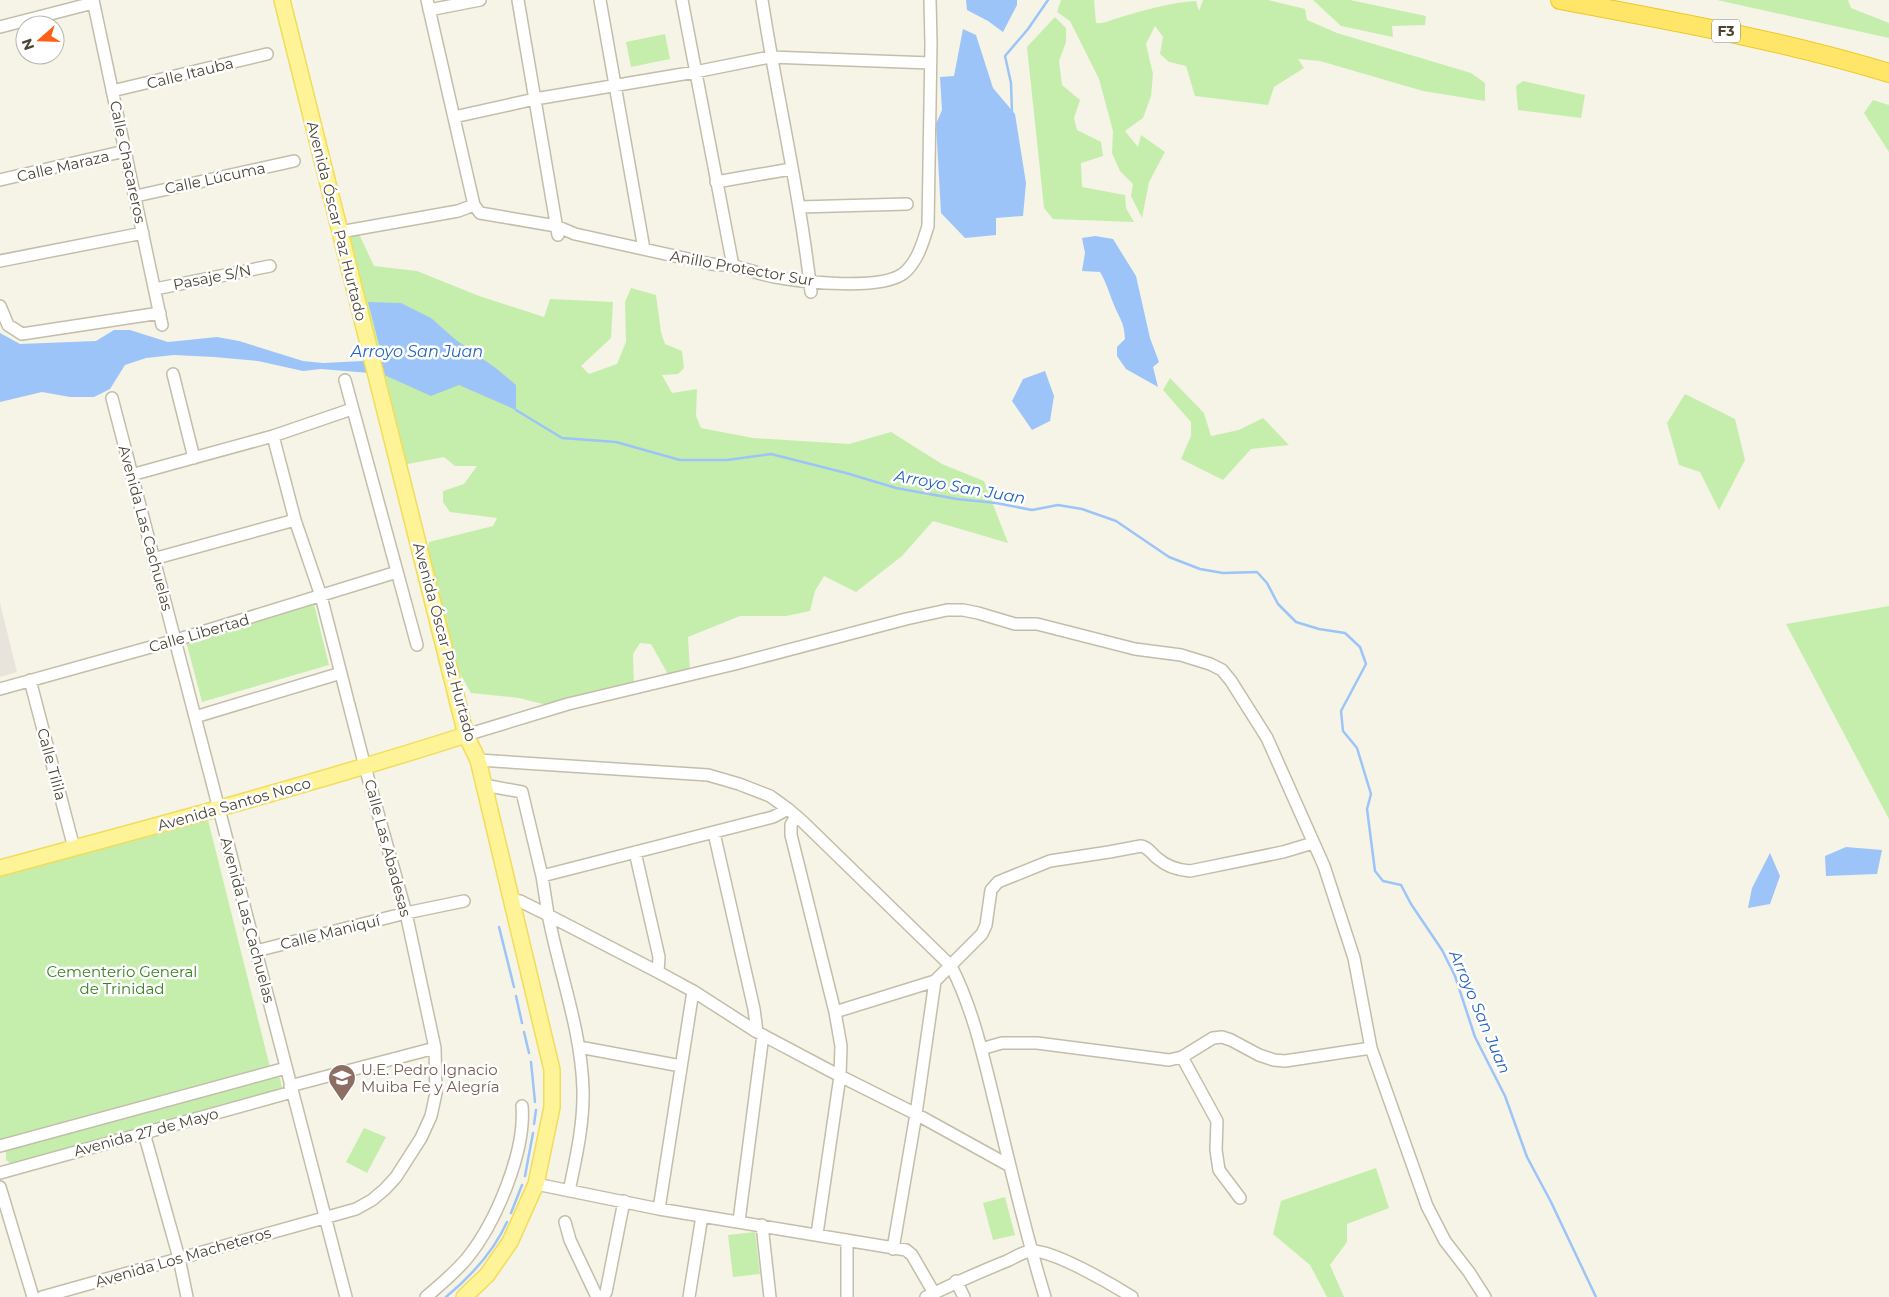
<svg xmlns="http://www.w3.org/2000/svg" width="1889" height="1297" font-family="Montserrat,sans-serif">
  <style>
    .industrial { fill: #e8e4dc }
    .green { fill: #c5eeac }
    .water { fill: #9dc4f8 }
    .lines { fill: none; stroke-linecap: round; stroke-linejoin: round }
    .stream { stroke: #9dc4f8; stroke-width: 2.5 }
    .minor-casing { stroke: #c2bea9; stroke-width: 14 }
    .major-casing { stroke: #f1dd5a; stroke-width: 18 }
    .highway-casing { stroke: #efc728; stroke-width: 20 }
    .minor { stroke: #fff; stroke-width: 11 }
    .major { stroke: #fff397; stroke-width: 15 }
    .highway { stroke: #ffe669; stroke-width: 18 }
    .labels { text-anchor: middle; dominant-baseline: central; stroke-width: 5; stroke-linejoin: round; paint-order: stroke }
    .shield { fill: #fff; stroke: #807d72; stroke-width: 1 }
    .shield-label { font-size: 14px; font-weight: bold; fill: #4a4535 }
    .street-label { font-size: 15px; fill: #4a4535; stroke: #fff }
    .park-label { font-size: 15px; fill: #358321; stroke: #fff }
    .education-label { font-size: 15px; fill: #785e54; stroke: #fff; text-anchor: start }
    .water-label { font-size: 16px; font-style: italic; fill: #2163c2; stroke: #fff }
  </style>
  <rect width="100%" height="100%" fill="#f5f4e7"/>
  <path class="industrial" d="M0,603L17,672L0,677Z"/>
  <path class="green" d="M1061,0H1094L1096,23C1105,24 1110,20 1118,18C1141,11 1172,2 1196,1L1199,11L1203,0H1268L1305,9L1307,20L1337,33L1471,73L1485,83V101L1423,91L1320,61L1298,59L1304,68L1274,87L1268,105L1195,96L1186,66L1169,62L1160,54L1163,37L1155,26L1146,44L1153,74L1151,96L1143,118L1125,131L1138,147L1141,135L1165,152L1149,182L1142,218L1131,196L1133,184L1120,171L1112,153L1113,131L1099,79L1070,21L1057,12Z
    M1313,0H1350L1426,16L1425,25L1392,26L1393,37L1341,26Z
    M1717,0H1848L1851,8L1889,23V38Z
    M1055,17L1066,28V42L1059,61L1062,85L1080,100L1074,118L1077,130L1101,142L1103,156L1081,163L1082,187L1125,195L1126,208L1134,222L1053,219L1044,208L1027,47Z
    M665,34L670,59L631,67L626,42Z
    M1523,81L1585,95L1581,118L1518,110L1516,86Z
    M1873,100L1889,105V152L1864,113Z
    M358,232L374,266L417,271L479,296L544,317L550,299L613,302L611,338L581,366L589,374L617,364L626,342L625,302L631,288L656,295L661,332L665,344L682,351L684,368L678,374L662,375L672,393L697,389L696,416L701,428L753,438L849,444L891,432L942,464L984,481L1008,543L933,521L902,556L856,592L824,576L815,591L810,611L786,616H740L688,637L690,671L669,676L651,644L640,643L633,654L634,688L559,708L519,698L471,693L451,658L427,555L429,542L493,526L497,518L450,512L443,502V491L464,484L477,466H455L444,457L403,465L345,239Z
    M1170,378L1204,413L1211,436L1239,430L1263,418L1289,445L1251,449L1223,480L1181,459L1191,436V422L1163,390Z
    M1685,394L1735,419L1745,460L1719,510L1700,472L1679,465L1667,423Z
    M314,604L329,665L202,702L186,641Z
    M1889,606V819L1786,624Z
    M208,820L270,1067L0,1140V875Z
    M275,1075L280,1078L282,1088L279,1091L11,1164L6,1160V1151L10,1147Z
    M364,1128L386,1137L367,1173L346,1162Z
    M1376,1168L1389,1208L1347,1224V1242L1330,1265L1344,1297H1327L1310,1265L1273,1234L1281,1201Z
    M1005,1197L1015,1235L993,1240L983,1203Z
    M755,1232L760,1274L733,1277L728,1235Z"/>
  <path class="water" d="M966,0H1017V5L1003,32L988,21L967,10Z
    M963,29L976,35L993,88L1015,114L1026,183L1023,216L996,218V235L965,238L941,213L936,124L942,110L940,77L954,76Z
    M1095,236L1113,239L1136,276L1150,338L1159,362L1153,367L1158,387L1126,369L1117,356V347L1125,339C1124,321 1120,320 1114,305C1109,293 1107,284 1100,272L1082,271L1085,253L1082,238Z
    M368,302L401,303L431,318L456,340L497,369L516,385V410L459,385L431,396L382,374L321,369L303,371L258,361L214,357L174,355L146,358L125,365L110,389L94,397H70L42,392L0,402V333L20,344L96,341L114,330H130L168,342L217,337L239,341L303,361L323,363L383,360Z
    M1045,371L1054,396L1050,421L1032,430L1012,401L1023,379Z
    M1846,847L1882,850L1877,874L1826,876L1825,856Z
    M1770,853L1780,876L1770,904L1748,908L1752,888Z"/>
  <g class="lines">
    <path class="stream" d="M1012,113L1011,83L1005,56L1028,29L1048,0
      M516,410L562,438L616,442L680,460H727L771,454L846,473L896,488L957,499L996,503L1032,510L1058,505L1082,509L1116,521L1169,557L1200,569L1223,573L1257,572L1267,583L1278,604L1296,622L1319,629L1345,633L1360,647L1366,664L1341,711L1343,731L1357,748L1371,794L1367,809L1375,871L1383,881L1401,885L1411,904L1442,950L1455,976L1475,1037L1505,1096L1527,1157L1551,1202L1596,1297
      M499,927L514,987
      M516,996L522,1023
      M524,1032L529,1053
      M531,1062L535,1102
      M534,1124L536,1110
      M525,1176L533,1133
      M511,1213L522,1185
      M446,1297C470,1277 494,1251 507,1222"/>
    <defs>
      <path id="minor" d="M93,0L162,325
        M427,0L474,205
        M518,0L558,235
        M600,0L644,249
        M682,0L733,266
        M762,0C777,97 800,194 811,292
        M429,10L480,0
        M0,27L93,3
        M112,91L267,54
        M454,117L535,99L695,72L770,57L930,63
        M0,180L125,151
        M716,182L791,169
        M136,196L294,161
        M799,207L907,204
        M340,232L458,211L474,205L480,213L556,226L575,234L711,264C719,265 727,265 734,266C748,269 761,275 775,277C803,282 881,291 904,273C918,261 923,242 928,226L931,43L930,0
        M0,261L143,233
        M155,289L270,266
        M0,306L8,325L22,334L160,313
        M173,374L194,458
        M345,380L417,645
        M112,398L346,1297
        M131,475L273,436L352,409
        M153,559L295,520
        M30,680L74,848
        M0,689L176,640L397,572
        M195,717L341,673
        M466,735L568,704L735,664L906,619L947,610H963L978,613L1015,624H1037L1135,649L1181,655L1210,664L1222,670L1231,681L1267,738L1324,866L1354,958L1371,1048L1427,1206L1445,1241L1469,1272L1485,1297
        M478,760L708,775L739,784L770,796L788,809L802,821L951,966C974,1011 984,1060 996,1108C1011,1171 1026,1235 1045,1297
        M484,785L522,792L542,876
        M796,816L791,825V835L835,1012L841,1046L840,1076L817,1234
        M714,833L754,1009L757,1032
        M635,852L659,957L658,972
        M512,900L520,901L544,913L658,972L693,991L757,1032L840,1076L916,1114L1010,1166
        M256,951L406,913L464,901
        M935,981L982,934L986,925L991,890L998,882L1050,861L1109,852L1141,846C1148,847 1151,853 1157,858C1167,867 1177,870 1190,871L1283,852L1313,843
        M835,1012L935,981L916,1114L893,1249
        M579,1047L681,1066
        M981,1049L1002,1043H1037L1169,1060L1182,1057L1213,1038L1222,1037L1231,1040L1259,1055L1274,1060L1285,1061L1371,1048
        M1182,1057L1217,1121L1216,1150L1219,1170L1240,1198
        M290,1086L435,1048
        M144,1133L179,1258L187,1297
        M0,1146L286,1068
        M0,1173L292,1092
        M536,1184L659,1209L906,1250L912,1255L934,1293
        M0,1187L33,1297
        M569,1191C576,1158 584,1123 583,1089C581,1028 559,972 548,914C546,901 544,888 542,876L773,817L788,809
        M659,1209L693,991
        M739,1221L763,1035
        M565,1222L570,1240L597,1297
        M762,1225L770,1297
        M847,1240V1297
        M956,1281L964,1297
        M42,1297L356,1209L372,1200L385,1189L396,1177L421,1138L431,1116L436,1093L435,1048L406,913L365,767L321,596L295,520L273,436
        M426,1297C441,1284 456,1272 468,1257C496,1222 526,1151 522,1106
        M603,1297L606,1292L624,1201
        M689,1297L702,1216
        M926,1297C953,1284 979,1272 1007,1261C1014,1258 1024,1251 1031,1251C1052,1249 1113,1285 1132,1297"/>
      <path id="major" d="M282,0L466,735L478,760L484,785L552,1070V1107L536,1184L510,1242L487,1275L464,1297
        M0,868C156,826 312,784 466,735"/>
      <path id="highway" d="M1560,0C1671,21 1781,40 1889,73"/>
    </defs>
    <use href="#minor" class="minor-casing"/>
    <use href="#major" class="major-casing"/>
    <use href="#highway" class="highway-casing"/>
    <use href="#minor" class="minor"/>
    <use href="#major" class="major"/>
    <use href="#highway" class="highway"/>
  </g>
  <defs>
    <symbol id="school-pin" viewBox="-11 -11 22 30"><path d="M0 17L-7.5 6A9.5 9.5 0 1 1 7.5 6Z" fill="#8d6e63" stroke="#fff"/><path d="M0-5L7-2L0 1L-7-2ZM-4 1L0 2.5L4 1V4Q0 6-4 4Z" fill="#fff"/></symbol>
  </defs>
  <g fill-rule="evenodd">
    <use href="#school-pin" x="326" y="1062" width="32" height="43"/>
  </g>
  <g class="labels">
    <rect class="shield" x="1712" y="19.5" width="28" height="23" rx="4"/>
    <g class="shield-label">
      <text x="1726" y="31">F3</text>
    </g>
    <g class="street-label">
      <text transform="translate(190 73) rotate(-14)">Calle Itauba</text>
      <text transform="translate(128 162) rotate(78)">Calle Chacareros</text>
      <text transform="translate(63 166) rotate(-13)">Calle Maraza</text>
      <text transform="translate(215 178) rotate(-12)">Calle Lúcuma</text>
      <text transform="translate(337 221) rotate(76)">Avenida Óscar Paz Hurtado</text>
      <text transform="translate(742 268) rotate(10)">Anillo Protector Sur</text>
      <text transform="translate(212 277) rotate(-11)">Pasaje S/N</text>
      <text transform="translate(146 528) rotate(75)">Avenida Las Cachuelas</text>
      <text transform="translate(199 633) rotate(-16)">Calle Libertad</text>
      <text transform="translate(445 642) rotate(75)">Avenida Óscar Paz Hurtado</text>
      <text transform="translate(52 764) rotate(75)">Calle Tilila</text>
      <text transform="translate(234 804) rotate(-16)">Avenida Santos Noco</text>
      <text transform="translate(388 848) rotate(75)">Calle Las Abadesas</text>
      <text transform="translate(248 920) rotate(75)">Avenida Las Cachuelas</text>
      <text transform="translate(330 932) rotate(-14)">Calle Maniquí</text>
      <text transform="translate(146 1132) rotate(-15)">Avenida 27 de Mayo</text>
      <text transform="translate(183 1257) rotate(-16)">Avenida Los Macheteros</text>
    </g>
    <g class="park-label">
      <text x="122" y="971">Cementerio General<tspan x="122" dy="17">de Trinidad</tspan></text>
    </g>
    <g class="education-label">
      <text x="361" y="1069">U.E. Pedro Ignacio<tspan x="361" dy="17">Muiba Fe y Alegría</tspan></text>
    </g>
    <g class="water-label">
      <text x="417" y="351">Arroyo San Juan</text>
      <text transform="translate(960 487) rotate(10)">Arroyo San Juan</text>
      <text transform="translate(1480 1012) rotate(67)">Arroyo San Juan</text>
    </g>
  </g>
  <g transform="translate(40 40) rotate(250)"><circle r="24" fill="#ffffff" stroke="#b7b5ae"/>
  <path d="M0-4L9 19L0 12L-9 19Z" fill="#ff6015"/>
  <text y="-8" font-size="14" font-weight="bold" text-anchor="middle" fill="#4a4535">N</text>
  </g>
</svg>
